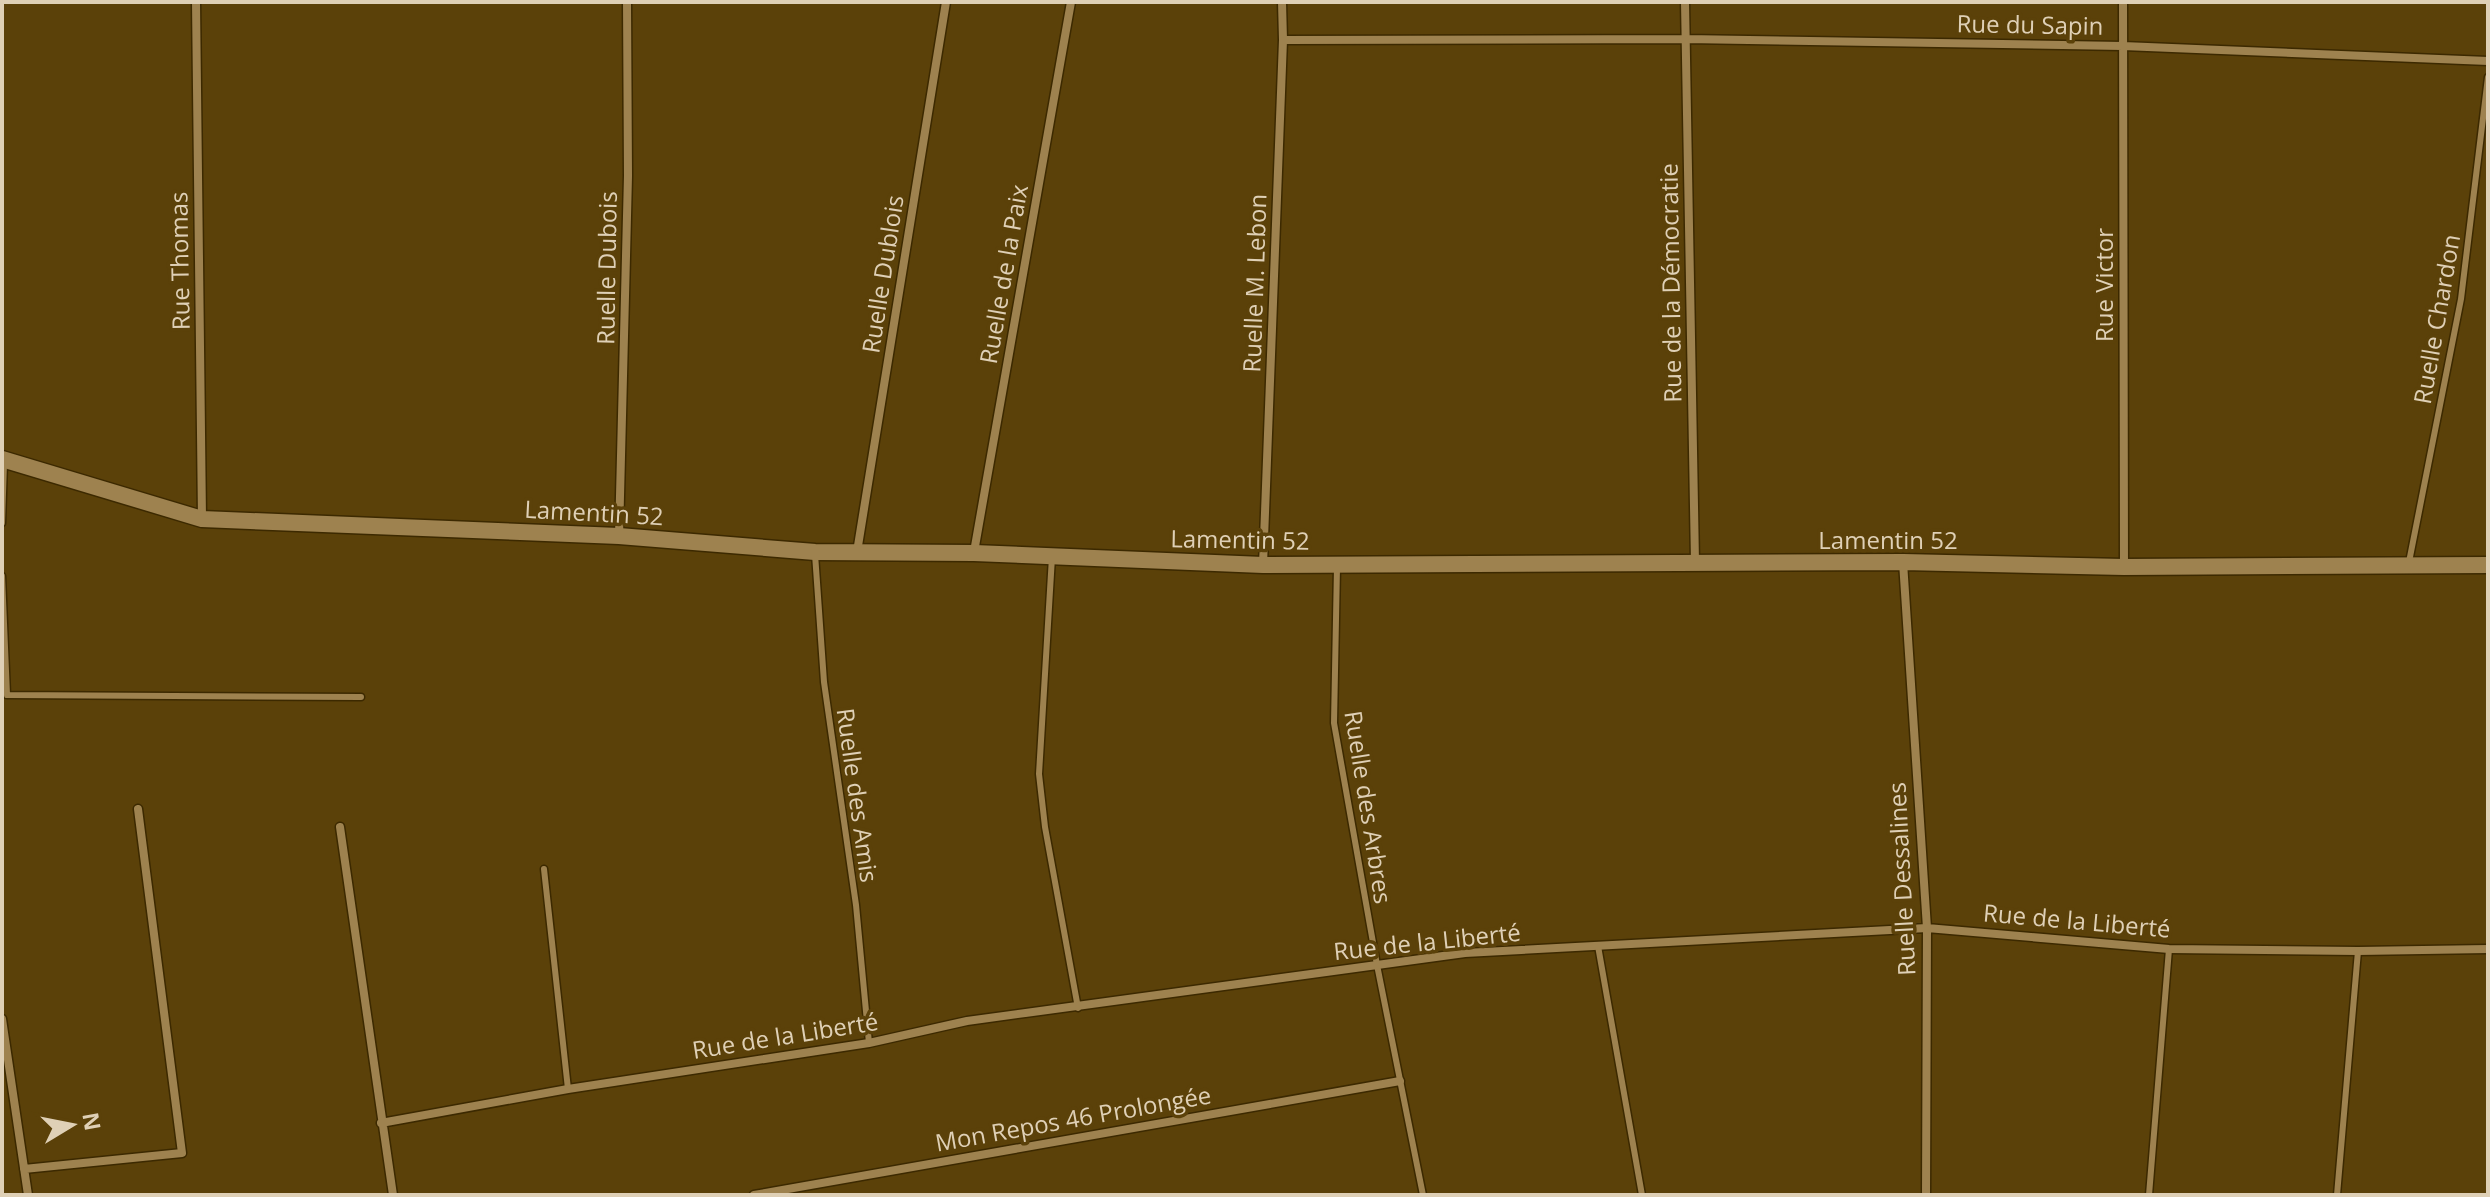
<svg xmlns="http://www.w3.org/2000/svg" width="2490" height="1197" font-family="'Open Sans',sans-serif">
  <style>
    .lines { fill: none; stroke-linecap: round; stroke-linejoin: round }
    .lane-casing { stroke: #3c2900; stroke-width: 9 }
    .street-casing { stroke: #3c2900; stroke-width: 11 }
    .secondary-casing { stroke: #3c2900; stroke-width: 19 }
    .lane { stroke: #9e824f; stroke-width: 6 }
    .street { stroke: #9e824f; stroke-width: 8 }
    .secondary { stroke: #9e824f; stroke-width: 16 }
    .labels { text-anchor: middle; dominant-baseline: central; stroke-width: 7; stroke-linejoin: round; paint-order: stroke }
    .street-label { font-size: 24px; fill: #dfd0b6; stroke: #5b4109 }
  </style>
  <rect width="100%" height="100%" fill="#5b4109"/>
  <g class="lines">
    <defs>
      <path id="lane" d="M2,523L4,463
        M815,554L824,682L856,905L869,1043
        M1052,557L1039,774L1045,827L1078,1008
        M2409,562L2461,299L2488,77
        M1337,567L1334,723L1377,965L1423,1195
        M2,576L7,695L361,697
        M544,869L568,1089
        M1598,946L1642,1195
        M2149,1195L2169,949
        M2337,1195L2358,951"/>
      <path id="street" d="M196,2L202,519
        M1685,2L1695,562
        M2123,2L2124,566
        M1283,40L1686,39L2123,46L2488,61
        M619,536L628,176L627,2
        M857,552L946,2
        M974,552L1071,2
        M1903,562L1927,928L1926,1195
        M1263,565L1283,40L1282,2
        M340,827L393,1195
        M2,1019L28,1195
        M381,1123L568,1089L869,1043L967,1021L1465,953L1927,928L2169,949L2358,951L2488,949
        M24,1169L182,1153L138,809
        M754,1195L1400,1081"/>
      <path id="secondary" d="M2,459L202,519L619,536L815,552L974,553L1263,565L1903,562L2124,567L2488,565"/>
    </defs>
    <use href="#lane" class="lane-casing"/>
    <use href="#street" class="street-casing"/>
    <use href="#secondary" class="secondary-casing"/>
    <use href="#lane" class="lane"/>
    <use href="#street" class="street"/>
    <use href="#secondary" class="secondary"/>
  </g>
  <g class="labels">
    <g class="street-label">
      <text transform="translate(2030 24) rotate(1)">Rue du Sapin</text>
      <text transform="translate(179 261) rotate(-91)">Rue Thomas</text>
      <text transform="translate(606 268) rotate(-89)">Ruelle Dubois</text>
      <text transform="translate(882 274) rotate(-81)">Ruelle Dublois</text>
      <text transform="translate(1003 274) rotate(-80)">Ruelle de la Paix</text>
      <text transform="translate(1254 283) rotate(-88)">Ruelle M. Lebon</text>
      <text transform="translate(1670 283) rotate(-91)">Rue de la Démocratie</text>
      <text transform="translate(2103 285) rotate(-90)">Rue Victor</text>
      <text transform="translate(2436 319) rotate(-80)">Ruelle Chardon</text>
      <text transform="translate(594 512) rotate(3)">Lamentin 52</text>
      <text transform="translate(1240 539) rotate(1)">Lamentin 52</text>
      <text x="1888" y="539">Lamentin 52</text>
      <text transform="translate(858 795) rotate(82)">Ruelle des Amis</text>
      <text transform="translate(1369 807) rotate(81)">Ruelle des Arbres</text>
      <text transform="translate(1901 879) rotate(-93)">Ruelle Dessalines</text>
      <text transform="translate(2077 920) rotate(5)">Rue de la Liberté</text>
      <text transform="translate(1427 941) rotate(-6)">Rue de la Liberté</text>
      <text transform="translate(785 1035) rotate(-9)">Rue de la Liberté</text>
      <text transform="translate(1073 1118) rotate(-10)">Mon Repos 46 Prolongée</text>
    </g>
  </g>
  <rect width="2490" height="1197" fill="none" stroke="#dfd0b6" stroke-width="8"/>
  <g transform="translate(72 1125) rotate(80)" stroke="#5b4109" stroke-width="6" paint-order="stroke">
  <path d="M0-6L14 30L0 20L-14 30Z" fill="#dfd0b6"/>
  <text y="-12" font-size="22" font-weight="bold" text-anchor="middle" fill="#dfd0b6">N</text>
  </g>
</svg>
